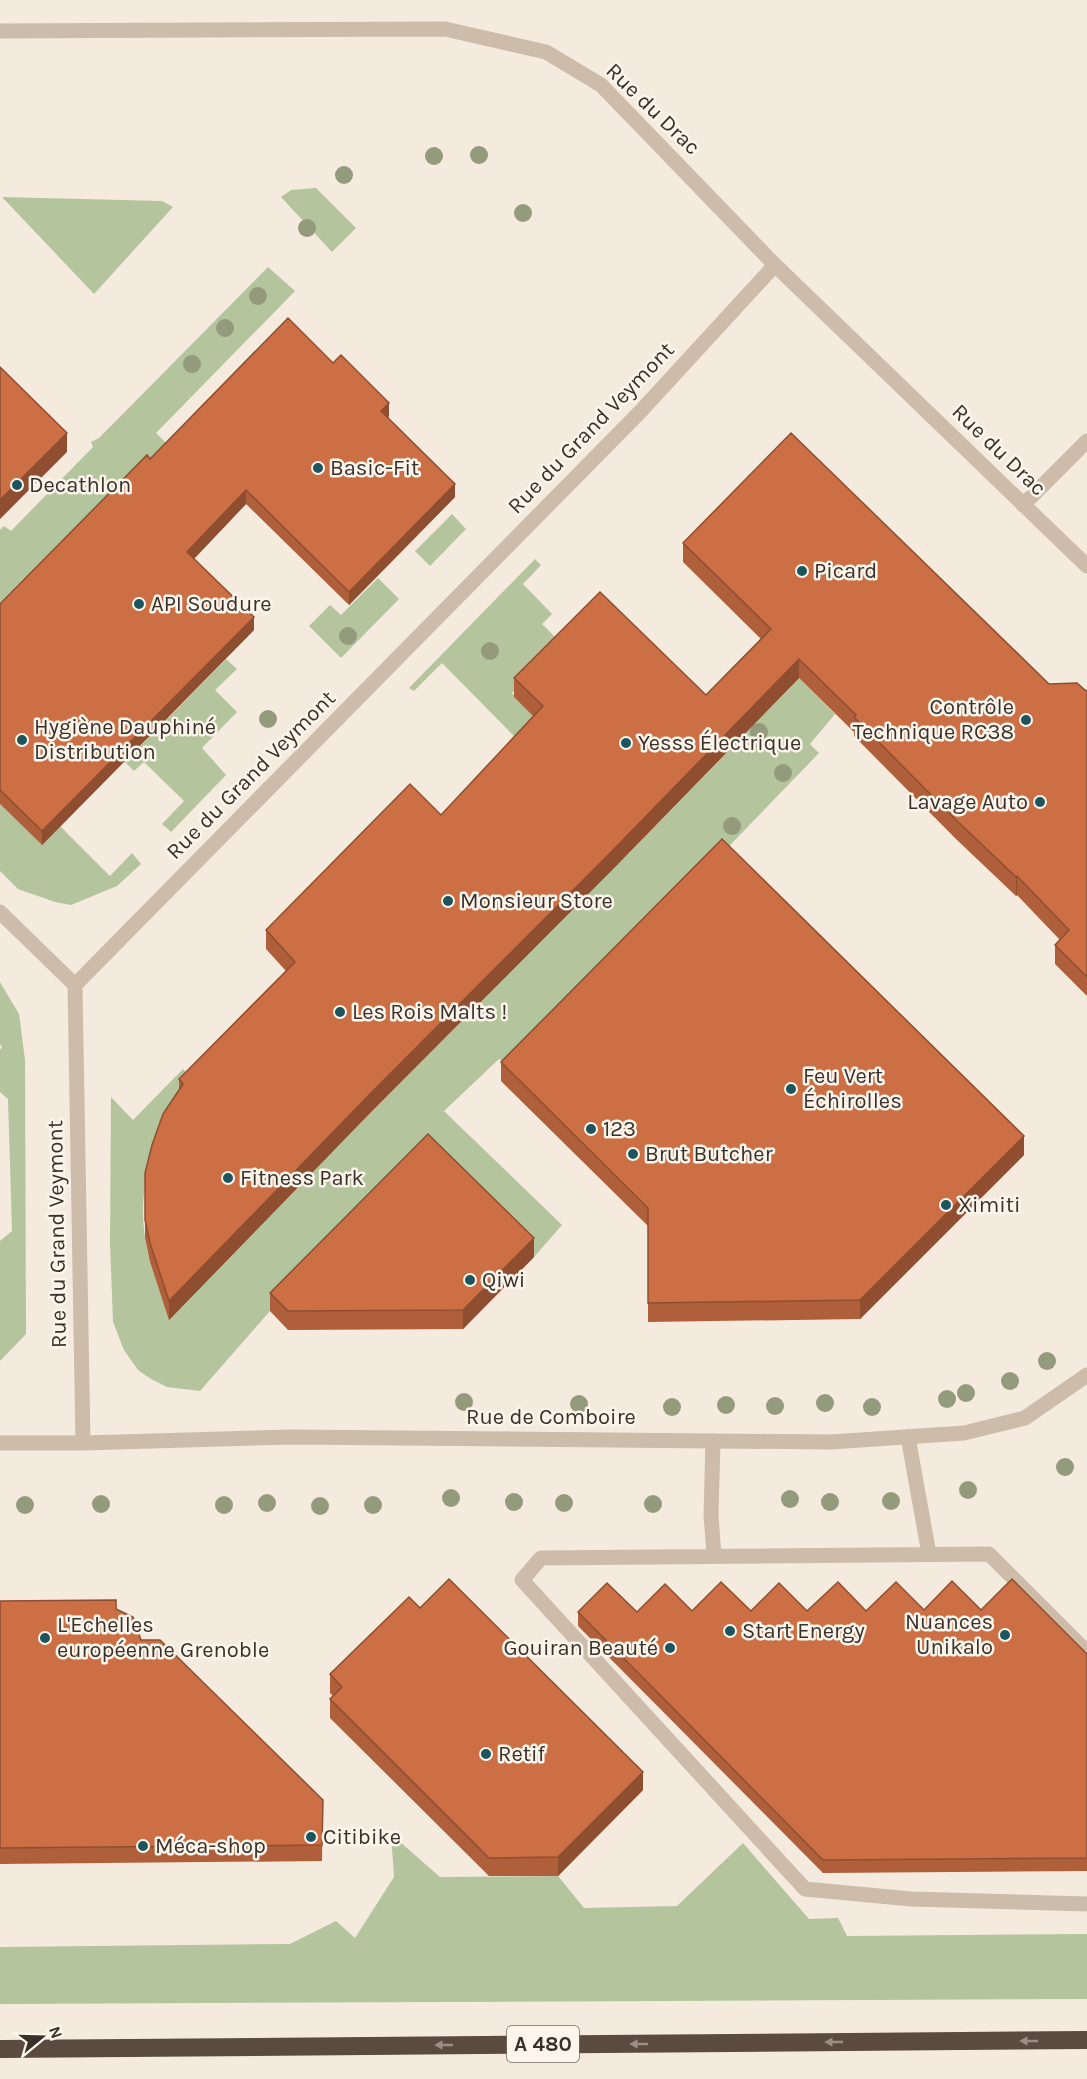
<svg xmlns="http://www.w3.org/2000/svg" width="1087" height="2079" font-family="Karla,sans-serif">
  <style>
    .green { fill: #b4c49d }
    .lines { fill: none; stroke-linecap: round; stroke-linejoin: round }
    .lane { stroke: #cdbca9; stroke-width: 15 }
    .street { stroke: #cdbca9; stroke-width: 15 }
    .highway { stroke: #5b4a40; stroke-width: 18 }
    .tree { fill: #949b7c }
    .wall { fill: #af5f3a }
    .shaded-wall { fill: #8f4e30 }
    .building { fill: #cc6f44; stroke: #8f4e30; stroke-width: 1.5 }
    .oneway { fill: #9b8e84 }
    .poi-dot { fill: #1c555e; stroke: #fbf5eb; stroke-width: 2 }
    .labels { text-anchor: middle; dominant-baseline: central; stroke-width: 5; stroke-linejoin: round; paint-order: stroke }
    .shield { fill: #fbf5eb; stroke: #746b63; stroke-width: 1.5 }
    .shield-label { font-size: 21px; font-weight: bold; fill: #3a3029 }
    .street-label { font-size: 22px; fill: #3a3029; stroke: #fbf5eb }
    .poi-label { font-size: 22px; fill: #3a3029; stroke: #fbf5eb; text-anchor: start }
  </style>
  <rect width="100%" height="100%" fill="#f4ebde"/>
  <path class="green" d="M316,188L356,228L332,252L281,197L291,190Z
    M2,197L162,201L173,207L94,294Z
    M268,267L295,291L156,433L197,474L32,585L168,718L226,659L237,669L215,690L237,712L202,748L226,775L171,832L162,824L184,801L144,762L134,771L125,762L148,738L13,606L0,618V530L4,526L11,531L93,447L91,442L99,438Z
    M452,514L466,529L430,566L415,551Z
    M535,559L541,565L523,584L552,614L542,624L561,643L512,693L535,718L515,737L442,663L414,691L409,688Z
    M378,578L399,599L341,658L309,626L330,605L341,615Z
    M799,678L835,714L810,744L819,753L732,843L721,857L514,1067L499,1059L444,1111L562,1225L534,1257L270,1311L200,1391L167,1387L151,1379L138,1370L124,1350L113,1322L110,1243L111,1097L133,1120L183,1069L194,1081C184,1101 174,1120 164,1139C160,1147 155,1155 151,1164C133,1213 148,1272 172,1316L370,1113L630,852Z
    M0,804L41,844L60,826L110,876L132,853L141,864L117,886L71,905L55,902L18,889L0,871Z
    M0,982L19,1014L25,1060L26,1334L0,1361V1241L12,1231L8,1099L0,1092V1050L2,1047L0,1044Z
    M391,1834L440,1877L558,1876L584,1908L677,1906L743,1843L809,1919L838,1918L847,1936L1087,1934V1999L0,2004V1947L290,1944L336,1921L355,1938L394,1877Z"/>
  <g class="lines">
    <path class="lane" d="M908,1437L929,1554
      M713,1441L711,1515L714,1556
      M1087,1652L989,1554L541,1558L522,1580L805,1889L911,1899L1087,1904"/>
    <path class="street" d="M0,31L445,29L546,52L601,85L775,265L1087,566
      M1023,505L1087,441
      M0,912L75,985
      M0,1443H83L290,1437L831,1442L964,1433L1025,1418L1087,1375
      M83,1443L75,985L640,412L775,265"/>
    <path class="highway" d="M0,2049L1087,2040"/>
  </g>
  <g class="tree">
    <circle cx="479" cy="155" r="9"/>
    <circle cx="434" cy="156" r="9"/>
    <circle cx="344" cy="175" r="9"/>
    <circle cx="523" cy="213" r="9"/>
    <circle cx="307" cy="228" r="9"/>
    <circle cx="258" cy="296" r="9"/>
    <circle cx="225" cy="328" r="9"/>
    <circle cx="192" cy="364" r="9"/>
    <circle cx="348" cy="636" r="9"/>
    <circle cx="490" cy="651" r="9"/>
    <circle cx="268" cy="719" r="9"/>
    <circle cx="759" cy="732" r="9"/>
    <circle cx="783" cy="773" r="9"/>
    <circle cx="732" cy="826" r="9"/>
    <circle cx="1047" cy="1361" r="9"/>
    <circle cx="1010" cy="1381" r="9"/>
    <circle cx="966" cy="1393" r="9"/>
    <circle cx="947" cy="1399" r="9"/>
    <circle cx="464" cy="1402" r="9"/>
    <circle cx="825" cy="1403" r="9"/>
    <circle cx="579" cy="1404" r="9"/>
    <circle cx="726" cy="1405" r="9"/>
    <circle cx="775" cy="1406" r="9"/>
    <circle cx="672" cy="1407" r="9"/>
    <circle cx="872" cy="1407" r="9"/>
    <circle cx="1065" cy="1467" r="9"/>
    <circle cx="968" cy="1490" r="9"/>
    <circle cx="451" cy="1498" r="9"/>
    <circle cx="790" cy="1499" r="9"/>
    <circle cx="891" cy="1501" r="9"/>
    <circle cx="514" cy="1502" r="9"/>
    <circle cx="830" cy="1502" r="9"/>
    <circle cx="267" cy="1503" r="9"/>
    <circle cx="564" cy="1503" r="9"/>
    <circle cx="101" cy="1504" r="9"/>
    <circle cx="653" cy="1504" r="9"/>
    <circle cx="25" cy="1505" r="9"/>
    <circle cx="224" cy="1505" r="9"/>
    <circle cx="373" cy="1505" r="9"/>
    <circle cx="320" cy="1506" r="9"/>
  </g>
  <path class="wall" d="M333,363L389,416L388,418L455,497L349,605L246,504L194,559L254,630L42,845L0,804V604L150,459Z
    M683,543L1049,684L1087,691V996L1055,964V945L1060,940L1017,895L1016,896L956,839L854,736V732L799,678L618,864L370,1113L169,1320L150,1262L145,1238V1173L179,1091V1079L286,971L266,949V930L441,815L533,716L514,697V678L706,695L761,639L683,562Z
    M501,1062L1024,1155L860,1319L648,1322V1226L501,1081Z
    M534,1257L463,1329L288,1330L270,1311V1293Z
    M0,1601L116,1609L141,1640L323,1800L322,1861L0,1864Z
    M420,1608L643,1790L558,1876H489L330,1718V1699L333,1696L330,1693V1674Z
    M981,1610L1087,1654V1871L823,1873L578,1626V1612Z"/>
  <path class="shaded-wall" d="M389,403V416L381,424V411Z
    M67,433V452L0,519V500Z
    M455,484V497L349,605V592Z
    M246,490V504L187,566V552Z
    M254,617V630L42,845V831Z
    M799,659V678L618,864L370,1113L169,1320V1301L370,1094Z
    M1017,876V895L1016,896V877Z
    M1024,1136V1155L860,1319V1300Z
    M534,1238V1257L463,1329V1310Z
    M643,1772V1790L558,1876V1857Z"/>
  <path class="building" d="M288,318L333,363L341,355L389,403L381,411L455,484L349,592L246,490L187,552L254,617L42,831L0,790V604L147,455L150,459Z
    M0,367L67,433L0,500Z
    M791,433L1049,684L1077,683L1085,690L1087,691V977L1055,945L1069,930L1017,876L1016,877L956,820L854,717L856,715L799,659L618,845L370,1094L169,1301L150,1243L145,1220V1173L152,1145L163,1114L183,1084L179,1079L295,962L266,930L410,784L441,815L543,706L514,678L600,592L706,695L771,629L683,543Z
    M722,839L1024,1136L860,1300L648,1303V1208L501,1062Z
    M428,1134L534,1238L463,1310L288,1311L270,1293Z
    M449,1579L643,1772L558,1857L489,1858L330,1699L342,1687L330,1674L409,1597L420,1608Z
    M1012,1579L1087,1654V1858L823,1860L578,1612L607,1583L637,1612L665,1584L692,1611L721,1582L751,1611L779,1583L807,1611L838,1582L866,1611L896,1582L924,1610L952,1581L981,1610Z
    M116,1600V1609L133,1617L141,1640H160L323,1800L322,1845L0,1848V1601Z"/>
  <defs><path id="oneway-solid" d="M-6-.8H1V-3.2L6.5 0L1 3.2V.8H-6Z" transform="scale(1.5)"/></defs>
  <g class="oneway">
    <use href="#oneway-solid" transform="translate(1029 2041) rotate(180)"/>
    <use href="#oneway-solid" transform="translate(834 2042) rotate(180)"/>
    <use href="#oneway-solid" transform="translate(639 2044) rotate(180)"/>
    <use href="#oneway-solid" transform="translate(444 2045) rotate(180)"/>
  </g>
  <g class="poi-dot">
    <circle cx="318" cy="468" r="6"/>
    <circle cx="17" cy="485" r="6"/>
    <circle cx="802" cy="571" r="6"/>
    <circle cx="139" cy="604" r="6"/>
    <circle cx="1026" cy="720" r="6"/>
    <circle cx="22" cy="740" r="6"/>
    <circle cx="626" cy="743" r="6"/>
    <circle cx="1040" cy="802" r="6"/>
    <circle cx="448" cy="901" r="6"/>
    <circle cx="340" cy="1012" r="6"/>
    <circle cx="791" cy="1089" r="6"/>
    <circle cx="591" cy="1129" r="6"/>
    <circle cx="633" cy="1154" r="6"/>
    <circle cx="228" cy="1178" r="6"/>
    <circle cx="946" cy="1205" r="6"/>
    <circle cx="470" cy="1280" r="6"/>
    <circle cx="730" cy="1631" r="6"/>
    <circle cx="1005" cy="1635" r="6"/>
    <circle cx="45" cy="1638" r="6"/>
    <circle cx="670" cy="1648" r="6"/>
    <circle cx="486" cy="1754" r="6"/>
    <circle cx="311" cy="1837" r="6"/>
    <circle cx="143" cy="1846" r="6"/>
  </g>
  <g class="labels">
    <rect class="shield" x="507" y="2026" width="72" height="36" rx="4.5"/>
    <g class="shield-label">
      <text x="543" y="2044">A 480</text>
    </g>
    <g class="street-label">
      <text transform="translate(653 109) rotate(44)">Rue du Drac</text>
      <text transform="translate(591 428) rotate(-46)">Rue du Grand Veymont</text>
      <text transform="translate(999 450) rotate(44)">Rue du Drac</text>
      <text transform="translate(251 775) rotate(-45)">Rue du Grand Veymont</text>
      <text transform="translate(57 1234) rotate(-91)">Rue du Grand Veymont</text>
      <text x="551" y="1417">Rue de Comboire</text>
    </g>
    <g class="poi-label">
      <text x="330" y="468">Basic-Fit</text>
      <text x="29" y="485">Decathlon</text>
      <text x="814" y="571">Picard</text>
      <text x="151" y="604">API Soudure</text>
      <text x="1014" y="707" text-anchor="end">Contrôle<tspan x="1014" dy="25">Technique RC38</tspan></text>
      <text x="34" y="727">Hygiène Dauphiné<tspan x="34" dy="25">Distribution</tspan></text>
      <text x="638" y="743">Yesss Électrique</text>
      <text x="1028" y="802" text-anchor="end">Lavage Auto</text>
      <text x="460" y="901">Monsieur Store</text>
      <text x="352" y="1012">Les Rois Malts !</text>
      <text x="803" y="1076">Feu Vert<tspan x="803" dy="25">Échirolles</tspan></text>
      <text x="603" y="1129">123</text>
      <text x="645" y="1154">Brut Butcher</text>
      <text x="240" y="1178">Fitness Park</text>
      <text x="958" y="1205">Ximiti</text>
      <text x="482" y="1280">Qiwi</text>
      <text x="993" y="1622" text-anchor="end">Nuances<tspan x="993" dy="25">Unikalo</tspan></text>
      <text x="57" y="1625">L'Echelles<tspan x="57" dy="25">européenne Grenoble</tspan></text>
      <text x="742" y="1631">Start Energy</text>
      <text x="658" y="1648" text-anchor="end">Gouiran Beauté</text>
      <text x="498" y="1754">Retif</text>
      <text x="323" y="1837">Citibike</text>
      <text x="155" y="1846">Méca-shop</text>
    </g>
  </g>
  <g transform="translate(42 2037) rotate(71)" stroke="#fbf5eb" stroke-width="4.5" paint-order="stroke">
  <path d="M0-4.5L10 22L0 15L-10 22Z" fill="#3a3029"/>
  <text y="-9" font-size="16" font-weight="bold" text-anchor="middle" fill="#3a3029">N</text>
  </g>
</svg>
